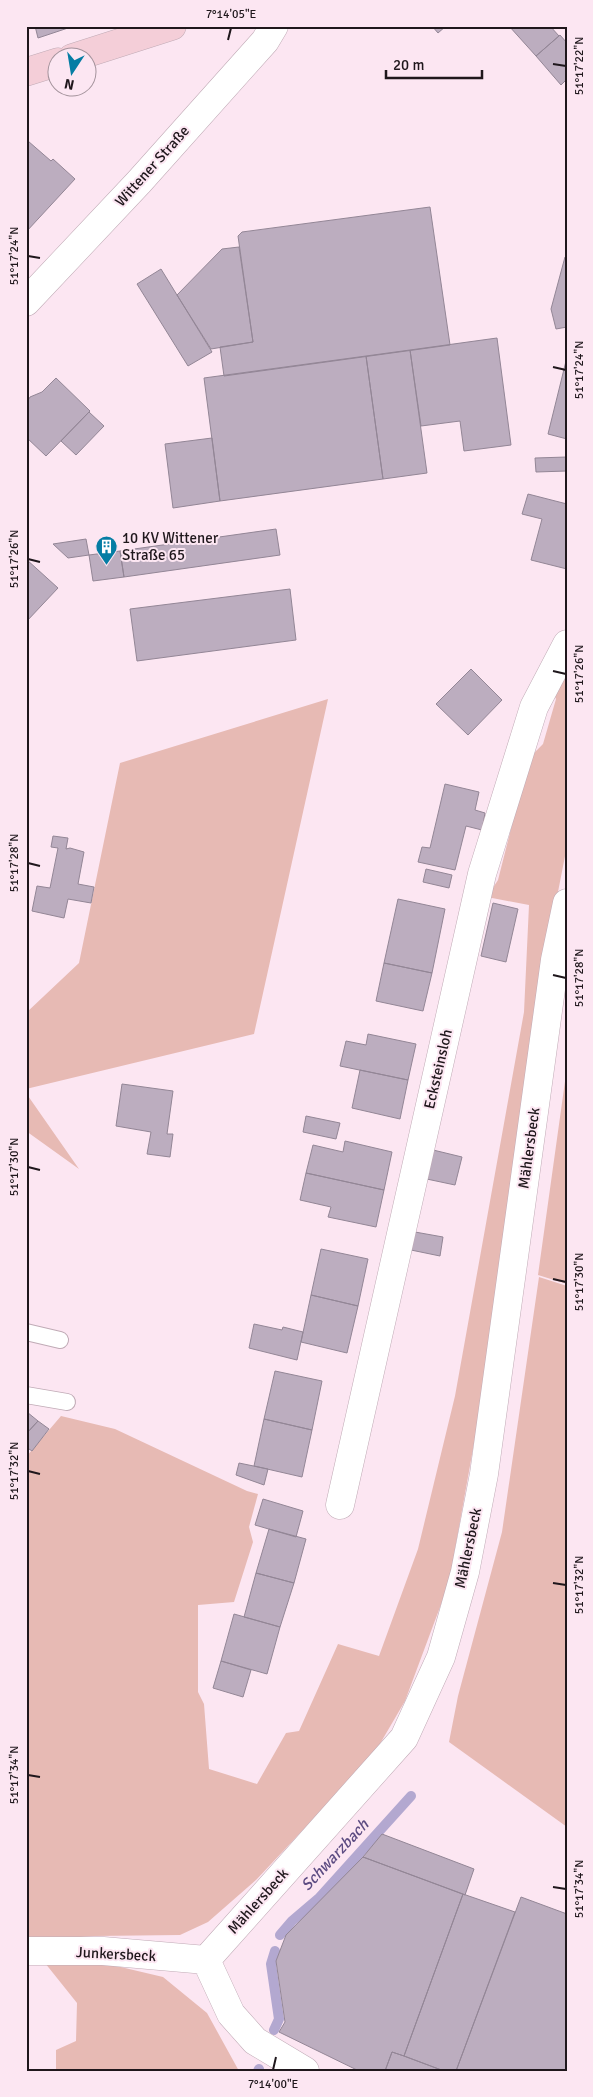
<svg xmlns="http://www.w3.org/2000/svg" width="593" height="2097" font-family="Signika,sans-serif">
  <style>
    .green { fill: #e7bab4 }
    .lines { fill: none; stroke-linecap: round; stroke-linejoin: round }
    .stream { stroke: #b3a8d0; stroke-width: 10 }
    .building { fill: #bcadbf; stroke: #938696 }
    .lane-casing { stroke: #c0abb6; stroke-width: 18 }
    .street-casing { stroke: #c0abb6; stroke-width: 29 }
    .secondary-casing { stroke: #c0abb6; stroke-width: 29 }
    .lane { stroke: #fff; stroke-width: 16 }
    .street { stroke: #fff; stroke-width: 28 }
    .secondary { stroke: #f4ced8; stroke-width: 28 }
    .ticks { fill: none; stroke: #1f171c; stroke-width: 2 }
    .labels { text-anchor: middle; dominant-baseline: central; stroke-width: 4; stroke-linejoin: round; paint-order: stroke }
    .street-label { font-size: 15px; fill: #1f171c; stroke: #fce6f2 }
    .poi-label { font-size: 15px; fill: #1f171c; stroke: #fce6f2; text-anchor: start }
    .water-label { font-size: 16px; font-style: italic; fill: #5d4c82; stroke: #fce6f2 }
    .neatline { fill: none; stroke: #1f171c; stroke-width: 2 }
    .ticks-label { font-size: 12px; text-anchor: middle; fill: #1f171c }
  </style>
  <rect width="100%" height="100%" fill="#fce6f2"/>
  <path class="green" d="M567,660V846L535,1009L478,1421L449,1583L405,1701L374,1754L257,1879L208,1922L180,1935L94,1936L26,1941V1457L61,1416L115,1429L247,1491L258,1494L249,1527L253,1542L234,1602L198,1605V1692L204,1704L209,1769L257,1784L286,1733L299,1731L338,1644L379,1656L418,1549L455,1396L524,1012L529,905L487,897L498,880L529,758L543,744L556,699L550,686Z
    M328,699L254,1034L26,1089V1013L79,963L120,763Z
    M567,1067V1284L538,1275Z
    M26,1093L79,1169L26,1131Z
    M539,1277L567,1286V1827L449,1742L458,1696L502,1532Z
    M45,1963L108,1964L163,1977L207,2013L239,2071H56V2050L76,2041L77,2003Z"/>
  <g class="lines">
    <path class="stream" d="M280,1935L292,1921L319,1898L411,1796
      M274,2030L279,2019L271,1964L275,1951
      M258,2071L259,2069"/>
  </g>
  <path class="building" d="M35,26H74L38,38Z
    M432,26H446L438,33Z
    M509,26H550L559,36L536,56Z
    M560,35L567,43V79L561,85L536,56Z
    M28,141L51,161L53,159L75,179L26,232V143Z
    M430,207L450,345L224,376L220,347L253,342L238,236L242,232Z
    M239,247L253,342L211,349L177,295L222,249Z
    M565,257L567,258V327L556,329L551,309Z
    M161,269L212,352L188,366L137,284Z
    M497,338L511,445L464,451L460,421L421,426L410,350Z
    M410,350L427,473L383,479L366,356Z
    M366,356L383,479L220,501L204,378Z
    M567,357V439L548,434Z
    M56,378L90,411L46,456L26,437V404L30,397L42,392Z
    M89,412L104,426L76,455L61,441Z
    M212,438L220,501L173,508L165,444Z
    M567,457V471L536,472L535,458Z
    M528,494L567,504V569L531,560L542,519L522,514Z
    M276,529L280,555L124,577L120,551Z
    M86,539L89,555L68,558L53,544Z
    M120,551L124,577L93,581L89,555Z
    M26,559L58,588L26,622Z
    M290,589L296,640L137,661L130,609Z
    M471,669L502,700L468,735L436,704Z
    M445,784L479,792L475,810L485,813L482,830L466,826L455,870L418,862L422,847L430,848Z
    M53,836L68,838L66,849L70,848L84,852L78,884L94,887L91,903L68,899L64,918L32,911L37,886L50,888L58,848L51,847Z
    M426,869L452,875L449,888L423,882Z
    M398,899L445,909L432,973L384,963Z
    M493,903L518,909L506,962L481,956Z
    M384,963L432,973L423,1011L376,1001Z
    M368,1034L416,1044L408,1080L340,1066L346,1041L366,1045Z
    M360,1070L408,1080L400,1119L352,1108Z
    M122,1084L173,1091L167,1134H173L170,1157L147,1154L151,1132L116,1126Z
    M306,1116L340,1123L336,1139L303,1132Z
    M345,1141L392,1152L384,1190L306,1173L313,1145L343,1152Z
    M429,1149L462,1157L455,1185L422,1178Z
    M306,1173L384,1190L376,1227L328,1217L331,1207L300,1200Z
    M415,1232L443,1237L440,1256L411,1250Z
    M321,1249L368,1259L358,1306L311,1295Z
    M311,1295L358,1306L347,1353L301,1342Z
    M254,1324L282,1330L283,1327L303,1332L297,1360L249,1348Z
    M275,1371L322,1381L312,1430L264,1419Z
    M27,1412L38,1421L26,1434V1412Z
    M264,1419L312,1430L302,1477L254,1466Z
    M38,1421L49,1429L32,1451L26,1447V1434Z
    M239,1463L268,1469L264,1485L236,1475Z
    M263,1499L303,1511L296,1537L255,1525Z
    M269,1529L306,1539L294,1583L256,1573Z
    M256,1573L294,1583L280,1627L244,1617Z
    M234,1614L280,1627L267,1674L221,1661Z
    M221,1661L251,1670L243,1697L213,1688Z
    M382,1834L474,1869L465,1895L363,1857Z
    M363,1857L463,1894L404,2056L392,2052L385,2071H359L279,2032L285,2022L276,1961L286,1935Z
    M463,1894L515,1912L456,2071H444L404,2056Z
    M521,1897L567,1914V2071H456Z
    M392,2052L404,2056L444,2071H385Z"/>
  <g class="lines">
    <defs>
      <path id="lane" d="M26,1332L60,1340
        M26,1395L67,1402"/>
      <path id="street" d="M26,302L139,182L265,41L274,26
        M340,1505L482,874L534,707L567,644
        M26,1951H103L206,1960
        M206,1960L404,1738L441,1657L465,1572L484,1474L555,960L567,903
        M206,1960L231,2014L255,2041L305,2071"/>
      <path id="secondary" d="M72,58L172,26
        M26,72L58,62"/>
    </defs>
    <use href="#lane" class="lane-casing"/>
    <use href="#street" class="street-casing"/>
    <use href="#secondary" class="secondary-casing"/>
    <use href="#lane" class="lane"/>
    <use href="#street" class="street"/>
    <use href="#secondary" class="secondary"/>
  </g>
  <path class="ticks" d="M228,40L231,28M553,64L566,66M28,256L40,258M553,367L566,370M28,559L40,562M553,671L566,674M28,863L40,866M553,975L566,978M28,1167L40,1170M553,1279L566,1282M28,1471L40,1474M553,1583L566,1585M28,1775L40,1777M553,1887L566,1889M273,2070L276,2057"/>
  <defs>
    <symbol id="building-pin" viewBox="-11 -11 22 30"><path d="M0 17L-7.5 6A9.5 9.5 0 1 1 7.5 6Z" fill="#057da4" stroke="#fce6f2"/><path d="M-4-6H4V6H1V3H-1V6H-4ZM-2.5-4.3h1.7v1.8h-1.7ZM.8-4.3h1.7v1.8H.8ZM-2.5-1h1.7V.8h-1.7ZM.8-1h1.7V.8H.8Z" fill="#fff"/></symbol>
  </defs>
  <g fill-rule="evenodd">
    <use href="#building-pin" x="94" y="534" width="25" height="34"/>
  </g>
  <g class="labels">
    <g class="street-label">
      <text transform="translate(152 166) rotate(-48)">Wittener Straße</text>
      <text transform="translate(438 1069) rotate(-77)">Ecksteinsloh</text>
      <text transform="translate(529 1148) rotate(-82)">Mählersbeck</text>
      <text transform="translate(468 1548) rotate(-78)">Mählersbeck</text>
      <text transform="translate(258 1901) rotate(-48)">Mählersbeck</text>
      <text transform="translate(116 1954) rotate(3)">Junkersbeck</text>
    </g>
    <g class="poi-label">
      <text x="122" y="538">10 KV Wittener<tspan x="122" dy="17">Straße 65</tspan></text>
    </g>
    <g class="water-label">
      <text transform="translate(335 1855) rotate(-47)">Schwarzbach</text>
    </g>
  </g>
  <rect width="593" height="2097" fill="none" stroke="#fce6f2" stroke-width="55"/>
  <g transform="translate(72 72) rotate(192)"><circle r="24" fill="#fce6f2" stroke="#a4939c"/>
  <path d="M0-4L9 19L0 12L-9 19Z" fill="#057da4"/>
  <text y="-8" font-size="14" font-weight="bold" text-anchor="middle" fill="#1f171c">N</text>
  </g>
  <path d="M386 70v8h96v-8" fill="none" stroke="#1f171c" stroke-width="2.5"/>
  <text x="393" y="70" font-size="15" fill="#1f171c" stroke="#fce6f2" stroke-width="4" paint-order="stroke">20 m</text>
  <rect x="28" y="28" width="538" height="2042" class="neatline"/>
  <g class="ticks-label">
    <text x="231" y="18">7°14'05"E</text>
    <text transform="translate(579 66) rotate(-90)" y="4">51°17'22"N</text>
    <text transform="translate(14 256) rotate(-90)" y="4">51°17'24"N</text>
    <text transform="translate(579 370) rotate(-90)" y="4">51°17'24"N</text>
    <text transform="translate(14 559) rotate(-90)" y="4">51°17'26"N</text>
    <text transform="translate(579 674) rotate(-90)" y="4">51°17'26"N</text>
    <text transform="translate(14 863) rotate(-90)" y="4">51°17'28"N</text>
    <text transform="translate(579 978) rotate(-90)" y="4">51°17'28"N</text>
    <text transform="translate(14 1167) rotate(-90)" y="4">51°17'30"N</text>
    <text transform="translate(579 1282) rotate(-90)" y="4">51°17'30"N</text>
    <text transform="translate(14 1471) rotate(-90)" y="4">51°17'32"N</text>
    <text transform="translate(579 1585) rotate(-90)" y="4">51°17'32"N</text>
    <text transform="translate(14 1775) rotate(-90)" y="4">51°17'34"N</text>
    <text transform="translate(579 1889) rotate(-90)" y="4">51°17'34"N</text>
    <text x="273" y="2088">7°14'00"E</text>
  </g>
</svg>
